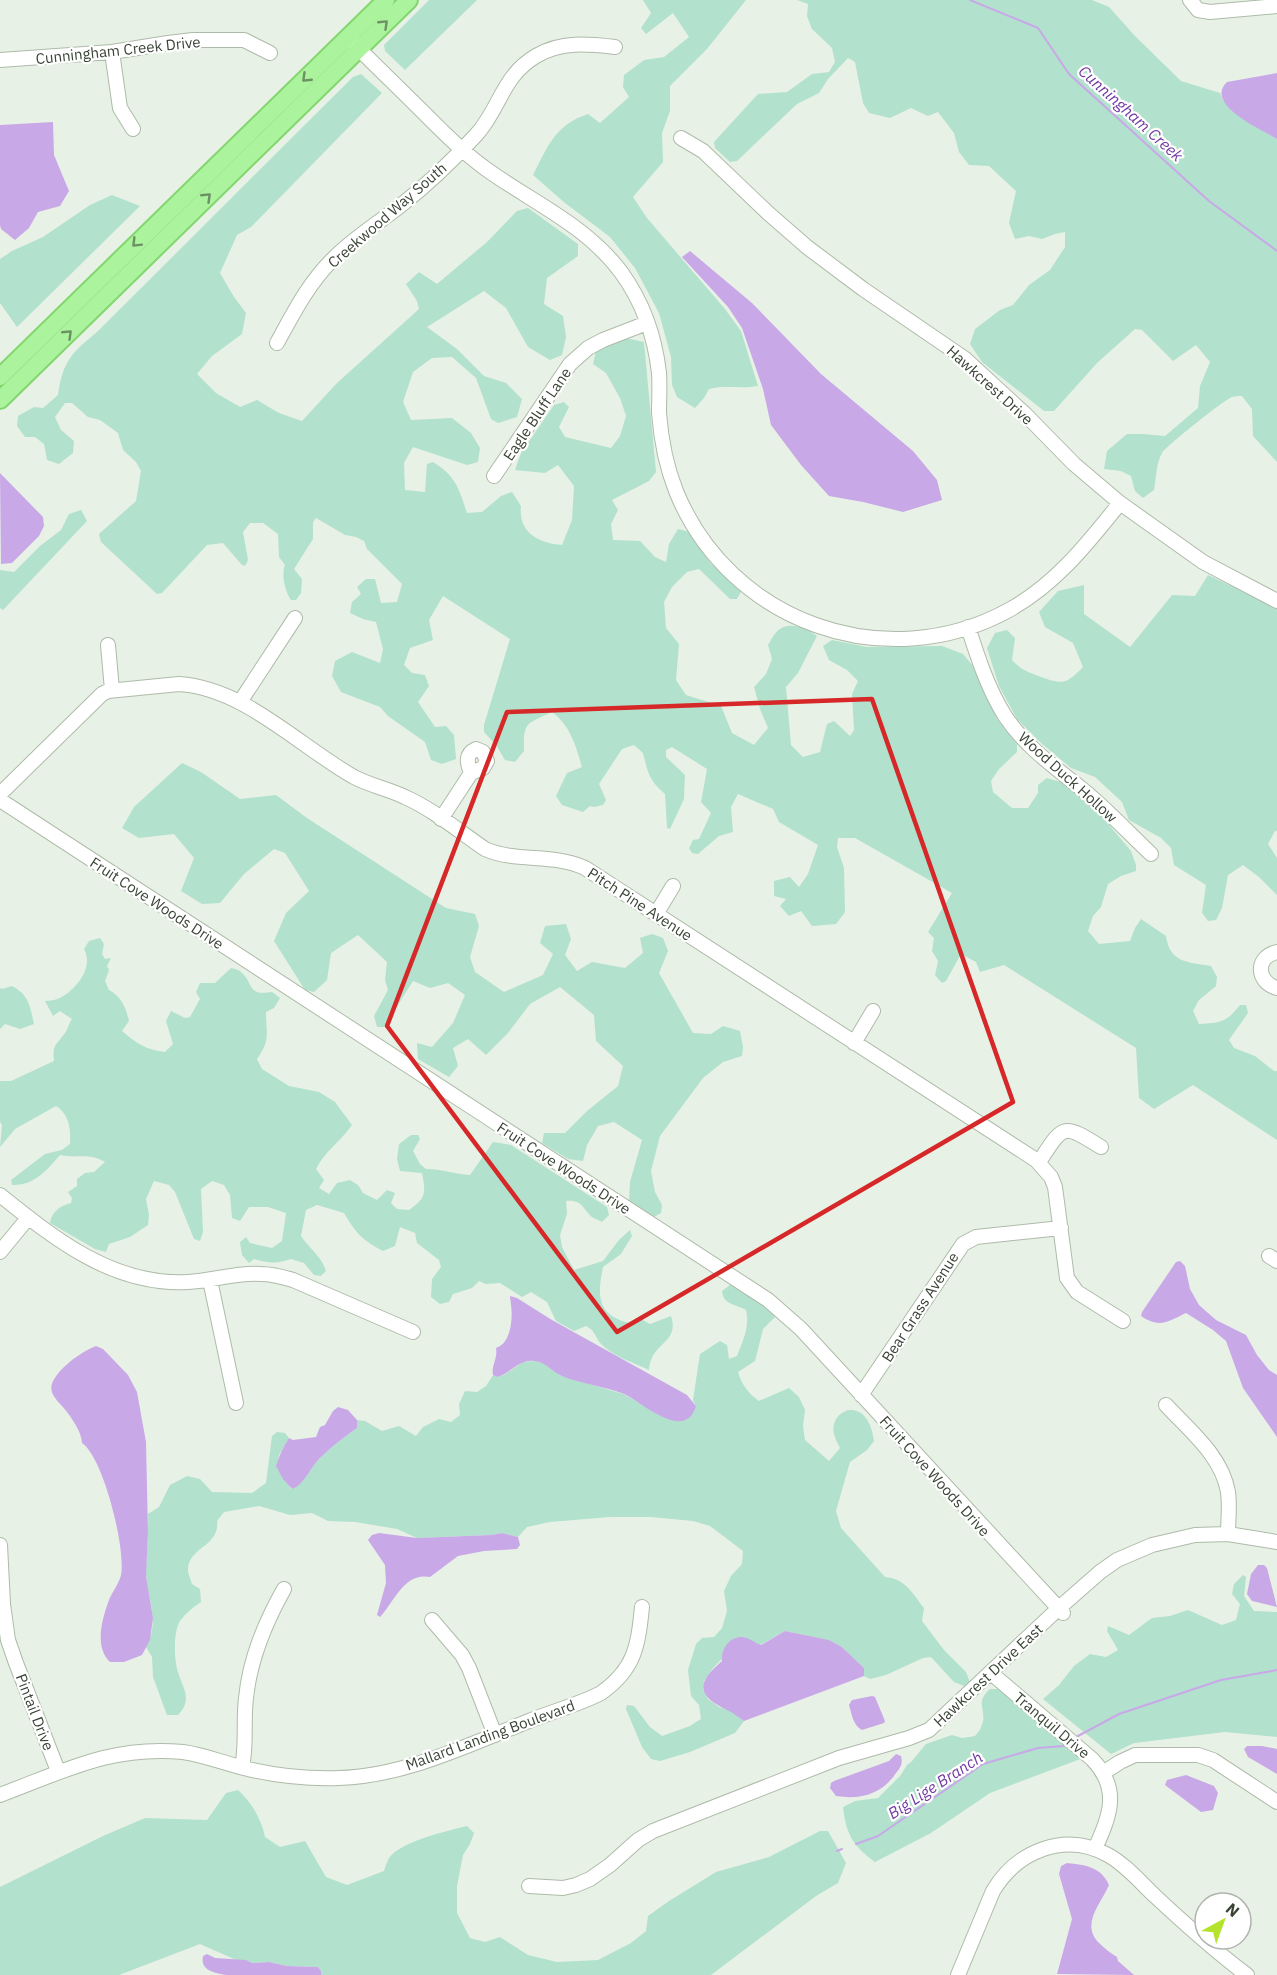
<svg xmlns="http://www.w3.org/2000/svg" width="1277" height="1975" font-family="'IBM Plex Sans',sans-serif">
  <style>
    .green { fill: #b2e1cd }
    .water { fill: #c9a8e8 }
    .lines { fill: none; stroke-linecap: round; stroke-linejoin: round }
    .stream { stroke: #c9a8e8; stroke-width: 2 }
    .minor-casing { stroke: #aebba9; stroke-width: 16 }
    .major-casing { stroke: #82d66e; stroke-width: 20 }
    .minor { stroke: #fff; stroke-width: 14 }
    .major { stroke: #abf39c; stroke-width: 16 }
    .oneway { stroke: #6c9264 }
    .marked { fill: none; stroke: #d62828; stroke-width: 4.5; stroke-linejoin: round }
    .labels { text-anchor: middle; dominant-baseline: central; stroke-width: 4.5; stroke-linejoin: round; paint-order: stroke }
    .street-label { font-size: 15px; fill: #394336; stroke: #fff }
    .water-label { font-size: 16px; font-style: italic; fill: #723ba3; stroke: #fff }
  </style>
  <rect width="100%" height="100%" fill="#e8f1e6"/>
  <path class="green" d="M429,0H477L405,70L385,51L384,45Z
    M643,0H746L707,49L670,86V111L662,133L663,162L633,197L647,218L725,309L741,331L758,386C742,389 725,385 709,389L704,398L695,408L677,397L672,385L671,357L659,313L635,268L610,237L565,203L533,175C548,146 555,125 588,114L600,123L629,97L623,87L624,75L644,60L664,57L689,37L673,13L646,34L641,28L651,13Z
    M797,0H1092L1109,7L1135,36L1181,81L1220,93L1223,101L1277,139V462L1253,436L1252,409L1242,396C1239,396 1235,396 1232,397C1225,399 1164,448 1162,453C1156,464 1156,478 1154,490L1143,498L1135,491L1131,476L1121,471L1104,469L1107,451L1127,434H1143L1165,436L1198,408L1200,386L1210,362L1196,345L1173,361L1142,330L1135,329L1097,363L1054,411H1044L982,362L970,344L975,329L1000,310L1013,305L1029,285L1050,270L1065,247V232L1055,234L1042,239L1029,236L1015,239L1009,223L1016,191L989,166L969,165L959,152L954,133L938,112L928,116L911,108L890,118L869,113L863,103L855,62L848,58L828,79L819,93L797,104L737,161L730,162L715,148L714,142L758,94L787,92L812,74L829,72L835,62L832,48L812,29L807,16L808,4Z
    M361,74L382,93L251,227L237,235L220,273L234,297L246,313L242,334L212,356L197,374L216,393L240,407L257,400L279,413L302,421L336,384L419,309L417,301L406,284L419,272L437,284L487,242L517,211L528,208L578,244V256L547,278L544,304L563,316L566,337L562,355L550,360L528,347L506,308L484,291L427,327L457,349L484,376L506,383L522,399L517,417L498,423L491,419L476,378L452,357L432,358L413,372L403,402L411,420L452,418L471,433L480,448L478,462L467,465L413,447L404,463L405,490L425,492L427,464L433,462C456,476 459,489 467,513L482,512L501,496L512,492L521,506C518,533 539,543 562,545L572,520L574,486L558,465L545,473L515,470L521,453L554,405L564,402L569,407L559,427L565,437L611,448L620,436L626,416L620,398L606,373L593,364L596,351L626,338L644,342L656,472L649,481L612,500L618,510L611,524L613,540L640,541L655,557L666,562L669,544L678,529L690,532L711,564L742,590L737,599H730L699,569L687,572L672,587L664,602L666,628L679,644L676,680L686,695L721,706L732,733L754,745L768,728L760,709L754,687L766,674L772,659L768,645C771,640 775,632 780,629C791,621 808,629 817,636L798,673L786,687L791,745L803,757L820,752L827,724L834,721L850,736L854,730L852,694L858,681L847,670L829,660L823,646L832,640L867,647L942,646L963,654L978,672L997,719L1017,744V752L999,769L991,781L993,792L1012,808H1028L1038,793V785L1047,778L1064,783L1099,813L1131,851L1136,865V871L1121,876L1108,884L1101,907L1093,916L1088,931L1099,944L1130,941L1135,928L1141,919L1166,936C1170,963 1187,962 1211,966L1217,977L1216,986L1199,1000L1193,1011L1199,1024C1220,1023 1227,1022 1240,1005H1246L1248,1013L1229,1040L1234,1048L1255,1056L1274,1071H1277V1140L1193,1085L1154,1109L1139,1098L1136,1048L1004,965L980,972L976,962L961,954L946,981L942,983L935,975L938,961L932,951L934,938L928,932L952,893L855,838H838L837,847L844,868L845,912L836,924L812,926L801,911L789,916L780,906L786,899L774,896V881L790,877L799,887L808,874L818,845L779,822L773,809L738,794L731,807L733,832L719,836L698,854L692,853L689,848L693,840L699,839L711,813L701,802L707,769L672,747L666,750V757L685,775L684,799L670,829L667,828L665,794C649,780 648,773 643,753L634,745L622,749L599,784L606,800L603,805L594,807L590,806L583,812L562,805L556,796L567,773L582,767C576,746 570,725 552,712C527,724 523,721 524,751L515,762L505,760L496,745L484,732V725L510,639L443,596L429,620L433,640L410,648L404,665L412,673L425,675L429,686L418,702L435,727L446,726L454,735L456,759L442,764L431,760L425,742L388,716L380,707L341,692L332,676L335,661L352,652L380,663L383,649L376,622L363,619L350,613L352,602L361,594L357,587L366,579H375L381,603L397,602L402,584L367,549L364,541L356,537L345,535L316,518L313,522V539L294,569L302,579L301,593L296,600H291C285,591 281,575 285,565L279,557L278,534L263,523H250L243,532L248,560L245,566L242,565L223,543L207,545L162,593L157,594L101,542L99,534L136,501L141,471L136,462L123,450L118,433L100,420L88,417L72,403H65L55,417L61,430L74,441L73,453L59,464L47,460L44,444L35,437H25L17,426L18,416L34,407L43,408L58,395C63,360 72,353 98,331L353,77Z
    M112,195L140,206L17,327L0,303V259L12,251L43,237L90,205Z
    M81,510L87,521L3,610L0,608V570L14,572L40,546L61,530L69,514Z
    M1208,575L1277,608V831H1275L1268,844L1277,858V895L1259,877L1243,865L1228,875L1222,908L1216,920L1208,921L1202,913L1206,885L1174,865L1171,848L1161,838L1129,820L1122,802L1095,777L1071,768L1041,743L1017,719L999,686L987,648L995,633L1007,630L1015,638L1012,660C1024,672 1026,671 1041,677C1064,685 1066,684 1083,667L1073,643L1045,627L1039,612L1058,591L1084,585V614L1130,647L1172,595L1195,596Z
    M182,763L201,772L240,799L276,795L307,818L446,908L475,914L479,926L470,957L475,972L504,992L543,975L553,954L540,943L545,926L566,924L571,939L565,955L577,971L592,962L625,968L643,953L640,938L652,934L663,938L668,951L659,973L693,1033L711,1034L723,1026L740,1031L743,1047L742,1056L723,1062L703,1078L660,1136L651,1171L655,1192L662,1205L661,1213L654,1217L629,1201L630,1182L642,1140L614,1122L598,1126L587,1145L583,1161L568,1159L542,1143L544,1133H565L587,1111L618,1086L623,1066L596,1041L594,1015L560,987L530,1004L508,1033L486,1055L468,1039L453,1048L458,1066L449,1077L418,1059L417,1043L432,1047L453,1023L465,995L448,983L430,988L413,981L384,1027H377L374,1016L388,990L385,980L387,962L358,935L331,953L327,980L314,992L305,990L274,941L286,913L309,891L285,853L274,849L244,874L220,903L202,904L181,891L194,858L174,834L139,838L122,828L134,807Z
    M100,938L104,944L102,954L105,959L111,958L107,966L109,970L105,981L109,990C122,997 126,1008 129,1021L122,1031C136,1043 146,1050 165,1052L173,1044L166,1021L171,1011L185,1018L190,1017L200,999L196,992L200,983H215L231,968C234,969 238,969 241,972C254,983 246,996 272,992L280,998L274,1008L266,1012C266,1034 271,1039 257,1059L262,1069L289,1086L319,1092L335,1102L352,1125C341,1141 324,1152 316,1169L324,1180L319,1188L329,1194L337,1183L350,1180L358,1185L363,1193L377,1200L387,1190L395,1193L391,1203L397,1209L409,1210C426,1198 426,1194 422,1173L400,1171L397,1159L399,1144L411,1135H418L420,1139L413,1151L420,1164L426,1169C442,1169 455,1174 470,1175L493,1142L511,1145L607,1207L609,1215L602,1222C601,1221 593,1218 592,1217C583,1209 582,1199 566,1201L567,1214L560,1235L562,1247L574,1270L603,1261L619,1240L630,1230L632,1236L621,1254L603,1267C597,1296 597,1315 629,1323L639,1318L650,1324L671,1316C680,1344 651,1341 649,1370C634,1363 613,1356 601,1344C595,1337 595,1330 586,1326L574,1331L556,1321L547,1302L531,1292L522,1297L500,1283L486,1284L479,1281L472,1288L453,1294L449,1302L440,1304L431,1297L432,1279L441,1267L439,1260L417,1243L415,1233L400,1227L395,1246L383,1251C362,1240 356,1233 344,1213L317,1205L306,1210L301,1236C309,1248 322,1257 326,1271L321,1276L314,1275L304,1263L291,1259C277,1264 268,1263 254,1259L249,1263L242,1255L240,1242L246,1237L250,1243L272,1248L282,1241L286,1213L268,1207H249L240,1221L232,1218L230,1195L224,1185L212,1181L201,1189L203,1232L200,1241L194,1239L175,1192L169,1185L154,1181L146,1199L149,1215L148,1225L130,1237L109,1244L106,1252L95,1249L50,1223C52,1211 60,1206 71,1203L72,1198L68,1192L77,1186V1179L85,1173L94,1172L105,1162C88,1152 78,1159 60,1155C47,1170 34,1186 12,1185L11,1180L45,1154L62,1150L70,1144C71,1129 69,1114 56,1106L15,1129L0,1147L2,1125L0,1122V1081H11L54,1061C52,1044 56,1046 65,1033C68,1029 69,1023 72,1019L60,1011L53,1016L45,1001C50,1001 56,1000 60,998C77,989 94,967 84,949L89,941Z
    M12,986C29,995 30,1006 34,1024L20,1029L5,1024L0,1029V988L2,989Z
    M730,1285C747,1290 764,1303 775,1317L763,1329L755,1361L738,1372C742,1385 748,1393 759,1401L789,1388L799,1397L805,1410L803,1426L805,1440L829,1461L840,1448C838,1444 835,1439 834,1434C828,1409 868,1393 874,1441L867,1450L850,1462L836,1511L841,1528L885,1577C906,1579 912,1593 924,1608L922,1621L944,1650L966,1672L970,1682L964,1686L954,1682L931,1657L923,1658L886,1675L870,1679L864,1676V1668L842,1647L828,1640L785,1631L760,1645L744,1637L713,1668L704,1681L703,1690L708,1699L719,1707L731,1711L744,1721L735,1733L690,1752L660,1761L651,1759L642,1747L626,1709L627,1705L634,1706L650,1727L662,1736L690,1726L701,1719L699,1705L691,1696L688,1670L696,1644L702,1638L714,1637L722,1628L727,1611L724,1591L731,1576L742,1564L743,1551L710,1526L693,1521L651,1517H610L550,1522L527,1527L518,1537L502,1533L491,1535L417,1538L397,1529L355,1522L328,1521L312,1513L290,1515L259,1506L224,1512L217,1521C220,1547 188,1547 188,1570C188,1574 191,1580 192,1584L200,1589L201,1602C193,1607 186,1613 180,1621C173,1632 174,1660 178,1672C183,1689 193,1699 178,1715H167L153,1677L152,1657L146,1647C160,1624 148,1599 146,1575C146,1555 149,1534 148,1514L159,1507L170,1485L187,1476L200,1479L212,1492L252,1493L266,1483L272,1436L277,1432L285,1433L289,1438L279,1455L277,1466L291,1489C304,1485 310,1468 320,1458C331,1447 344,1437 357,1428V1420L365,1421L382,1431L399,1426L416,1436L423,1427L439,1419L451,1422L460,1415L459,1404L465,1391L477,1392L486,1386L493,1375L497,1377L504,1375L523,1362L533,1361L544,1363L560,1375L623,1394L642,1404L696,1406L693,1400L700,1354L720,1341L727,1345L729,1359L737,1356C743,1341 750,1326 746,1310C736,1304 723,1305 722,1291Z
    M1243,1575L1246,1577L1244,1596L1254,1611L1277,1612V1737L1225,1732L1134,1743L1111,1754L1043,1699L1059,1685L1074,1666L1090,1654L1106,1657L1118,1650L1107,1631L1108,1626L1129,1635L1152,1618L1170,1616L1188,1610L1222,1625L1236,1620L1240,1604L1232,1594L1234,1584Z
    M990,1689H1000L1083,1758L990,1793L931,1833L875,1862C853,1846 846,1834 843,1807L855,1801L878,1798L900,1776L907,1765L912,1761L926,1744L952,1735L962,1738L975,1736C977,1733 980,1731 981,1727C989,1711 973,1704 990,1689Z
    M238,1790C252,1803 261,1818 265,1837L280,1847L305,1841L326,1877L347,1885L384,1871C385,1867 387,1862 389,1858C401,1841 448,1831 467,1826L474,1833L470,1844L463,1855L457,1886V1913L470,1938L485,1942L500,1937L528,1955L557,1962L598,1960L631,1943L646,1931L648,1916L669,1901L716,1872L769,1857L820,1831H828L846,1863L838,1883L816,1896L711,1975H321V1971L318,1967L287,1966L269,1962L252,1963L234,1959L200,1944L119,1975H0V1887L103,1836L145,1818L207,1820L226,1793Z"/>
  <path class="water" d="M1277,73V139C1263,130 1203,105 1227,82Z
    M53,122L54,155L69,191L60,206L38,212L29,228L15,240L1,229L0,225V125Z
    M690,251L752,303L821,374L913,451L937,480L942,500L903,512L863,502L829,496L801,465L771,425L763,389L742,328L728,307L682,257Z
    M0,473L43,517L44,526L39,536L12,563L1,564Z
    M1180,1261L1185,1266L1190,1289L1199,1305L1216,1320L1246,1335L1257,1355L1269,1370L1277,1375V1437L1243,1388L1226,1341L1213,1330L1186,1313C1169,1321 1160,1329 1141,1316L1142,1312L1176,1262Z
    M510,1296L517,1298L552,1320L687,1395L696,1406C685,1443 642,1402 624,1394C604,1386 581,1384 562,1376C551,1371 546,1362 534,1361C519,1359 510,1374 497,1377L493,1375C491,1366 498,1358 496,1348C511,1344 513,1318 511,1305C511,1302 510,1299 510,1296Z
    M96,1346L103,1349L128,1375L137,1392L146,1442L148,1531L146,1576L153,1618L150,1640L142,1655L124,1662H110C94,1647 102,1619 109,1600C112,1592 119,1584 121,1575C126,1550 104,1458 82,1443C82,1432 70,1415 62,1406C49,1392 47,1386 61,1370C71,1360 83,1351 96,1346Z
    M338,1407L348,1410L357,1420V1428C344,1437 331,1447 320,1458C310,1468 304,1485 292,1489L283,1479L276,1466C279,1456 283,1447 289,1438L293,1440L316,1437L320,1427L325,1425L333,1411Z
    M379,1533L417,1538L491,1535L502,1533L518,1537L520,1545L517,1549L484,1551L458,1556L430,1577C404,1572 395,1601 380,1617L377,1615L386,1583L385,1565L368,1540L372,1535Z
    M1258,1565H1264L1267,1568L1277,1607L1252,1601L1247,1594L1251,1574Z
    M785,1631L829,1640L842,1647L864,1668V1676L744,1721C739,1718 734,1713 729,1711C697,1696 695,1684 722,1661C721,1649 729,1637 742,1637C748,1637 755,1643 761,1645Z
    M872,1696L875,1697L885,1721L884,1723L862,1730C853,1725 852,1715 849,1705L852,1700Z
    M1247,1746H1262L1277,1749V1774L1248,1757L1244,1749Z
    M896,1754L901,1756C903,1763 901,1767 896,1773C882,1794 861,1800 836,1796L830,1788L831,1783L834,1781L889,1761Z
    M1186,1775L1214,1786L1218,1793L1213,1810L1201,1812L1165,1785L1167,1780Z
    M1067,1863C1086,1865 1101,1867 1109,1885C1101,1904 1081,1923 1098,1942C1104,1948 1110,1953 1117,1957L1118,1961L1134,1975L1057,1974L1072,1919L1059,1874L1061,1866Z
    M207,1954L215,1958L246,1960L252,1963L269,1962L287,1966L318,1967L321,1971V1975H227C215,1973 200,1971 203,1956Z"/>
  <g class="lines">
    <path class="stream" d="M970,0L1038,28L1069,74L1209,201L1277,251
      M1078,1736L1119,1714L1221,1680L1277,1670
      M856,1844L878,1836L983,1764L1038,1748L1064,1746
      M837,1851L842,1849"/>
    <defs>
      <path id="minor" d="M1190,0L1198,10L1210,12L1277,6
        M353,43C377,67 402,91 426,115C445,134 464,153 486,169C532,202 586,225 621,272C642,301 655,337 659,373C660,386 659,399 659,413C661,439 666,466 676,491C729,622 885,678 1009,610C1056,584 1087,544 1120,503
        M112,52L120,108L133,129
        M0,60L112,52L168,43L193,40H244L270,53
        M681,138L703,151L768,213L807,247L863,289L964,358L1025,414L1074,464L1120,503L1203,562L1277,601
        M277,343C293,314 308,284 332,260C352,239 377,224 400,206C427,185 453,160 476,135C500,109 502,76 536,56C561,41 588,44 615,47
        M494,476L570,364L588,348L603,340L647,323
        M968,627C978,658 988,689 1005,716C1026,748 1059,770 1088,794C1110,813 1130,834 1151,854
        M108,645L112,690
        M240,702L295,618
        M0,794L102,694L108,691L179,684C244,688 299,746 354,777C371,786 389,789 405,797C434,810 460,832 485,849C517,863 553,853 585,868L1036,1160L1051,1177L1055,1187L1067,1278L1077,1292L1123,1321
        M0,800L768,1300L801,1329L1063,1613
        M441,819L471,773C467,763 465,754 476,749L483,752L487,761L483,768L471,773
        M656,914L673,886
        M1277,952C1255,957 1256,982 1277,988
        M854,1043L873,1011
        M1039,1162C1064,1124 1062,1123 1101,1147
        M0,1195C55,1239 113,1286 188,1282C212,1281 237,1272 261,1274C272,1274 283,1277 293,1280L413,1332
        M0,1252L28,1218
        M1269,1256L1277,1261
        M210,1280L236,1403
        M861,1395L963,1244L976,1237L1061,1228
        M1166,1405C1189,1430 1222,1456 1228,1492C1230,1506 1228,1520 1228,1534
        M0,1545L3,1604L8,1640L16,1663L58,1771
        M432,1620L462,1655L469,1668L495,1735
        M991,1673L1092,1759C1121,1789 1110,1815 1095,1849
        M242,1767C247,1744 243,1721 246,1698C250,1658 265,1623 284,1589
        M1103,1773L1120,1762L1135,1755H1198L1213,1760L1277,1802
        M0,1795C64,1771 112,1745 183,1752C204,1755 224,1763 244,1768C276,1776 307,1779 339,1778C405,1776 468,1745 529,1721C553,1711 578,1705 601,1693C635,1669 638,1646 642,1607
        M529,1886L563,1888L576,1885L590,1879L610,1865L638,1840L653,1831L839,1758L909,1738L929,1730L1059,1608L1100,1572L1117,1560L1152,1545L1195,1535L1228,1534L1277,1542
        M958,1975L993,1891C1017,1851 1065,1831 1108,1855C1126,1865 1140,1882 1156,1897C1185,1924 1215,1951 1247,1975"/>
      <path id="major" d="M0,377L386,0
        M0,400L409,0"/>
    </defs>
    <use href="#minor" class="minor-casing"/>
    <use href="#major" class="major-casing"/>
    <use href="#minor" class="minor"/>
    <use href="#major" class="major"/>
  </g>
  <defs><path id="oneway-chevron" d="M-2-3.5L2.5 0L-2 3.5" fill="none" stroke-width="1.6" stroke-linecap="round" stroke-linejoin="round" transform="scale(1.5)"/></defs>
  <g class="oneway">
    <use href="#oneway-chevron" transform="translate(384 24) rotate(-44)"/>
    <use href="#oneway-chevron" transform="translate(306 78) rotate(136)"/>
    <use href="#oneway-chevron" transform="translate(207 197) rotate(-44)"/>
    <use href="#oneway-chevron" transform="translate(136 243) rotate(135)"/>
    <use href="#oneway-chevron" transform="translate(68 334) rotate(-44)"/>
  </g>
  <path class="marked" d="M872,699L1013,1102L617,1332L387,1026L507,712Z"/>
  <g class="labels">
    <g class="street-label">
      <text transform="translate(118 50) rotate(-6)">Cunningham Creek Drive</text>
      <text transform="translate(387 215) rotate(-41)">Creekwood Way South</text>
      <text transform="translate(990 385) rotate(42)">Hawkcrest Drive</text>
      <text transform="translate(537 414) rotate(-56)">Eagle Bluff Lane</text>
      <text transform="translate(1068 777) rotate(42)">Wood Duck Hollow</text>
      <text transform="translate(157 903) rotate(33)">Fruit Cove Woods Drive</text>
      <text transform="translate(640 904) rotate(33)">Pitch Pine Avenue</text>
      <text transform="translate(564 1168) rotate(33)">Fruit Cove Woods Drive</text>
      <text transform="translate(920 1307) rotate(-57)">Bear Grass Avenue</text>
      <text transform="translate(935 1476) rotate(48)">Fruit Cove Woods Drive</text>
      <text transform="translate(988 1675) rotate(-43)">Hawkcrest Drive East</text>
      <text transform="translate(35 1712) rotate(69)">Pintail Drive</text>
      <text transform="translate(1052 1725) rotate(40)">Tranquil Drive</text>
      <text transform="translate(490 1735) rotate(-20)">Mallard Landing Boulevard</text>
    </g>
    <g class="water-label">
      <text transform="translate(1131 113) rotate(42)">Cunningham Creek</text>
      <text transform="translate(935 1785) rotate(-33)">Big Lige Branch</text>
    </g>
  </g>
  <g transform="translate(1223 1921) rotate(41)"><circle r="28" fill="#ffffff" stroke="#b0b4af" stroke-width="1.5"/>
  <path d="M0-4.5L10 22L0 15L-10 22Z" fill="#b3e32a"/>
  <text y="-9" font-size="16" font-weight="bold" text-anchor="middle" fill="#394336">N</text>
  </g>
</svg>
